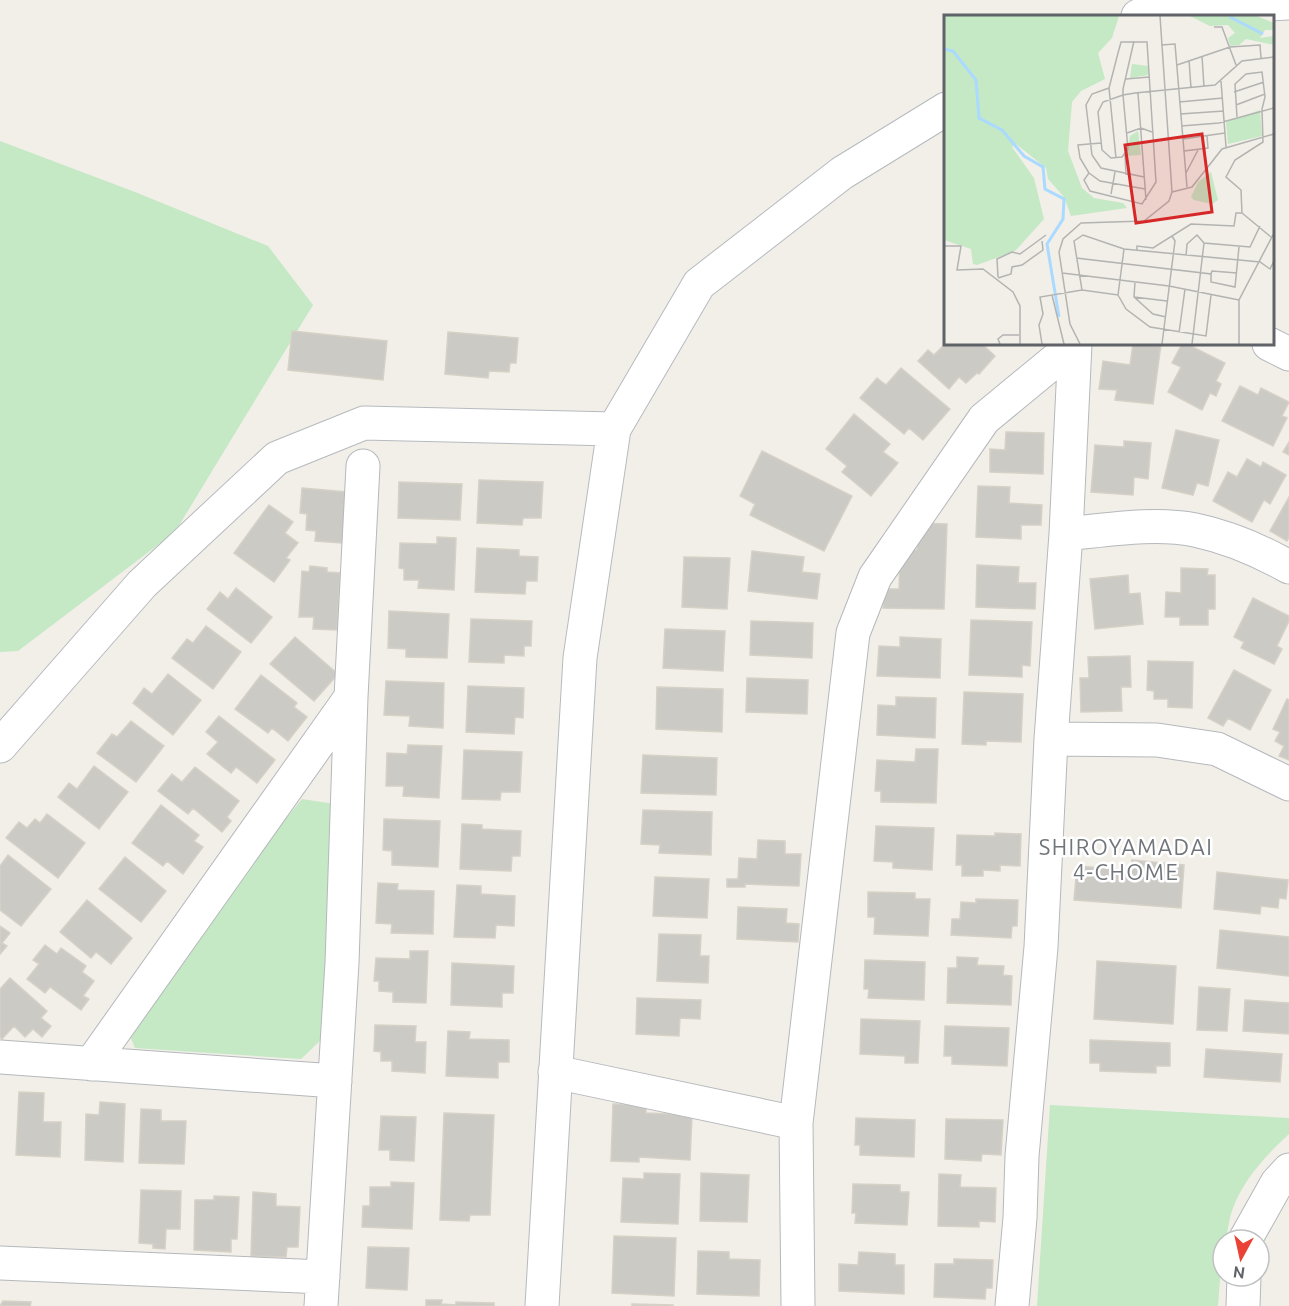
<svg xmlns="http://www.w3.org/2000/svg" width="1289" height="1306" font-family="Ubuntu,sans-serif">
  <style>
    .green { fill: #c5e8c5 }
    .building { fill: #cccac5; stroke: #d6d1c6; stroke-width: 1.5 }
    .lines { fill: none; stroke-linecap: round; stroke-linejoin: round }
    .street-casing { stroke: #b5b8bc; stroke-width: 35 }
    .secondary-casing { stroke: #b6babf; stroke-width: 35 }
    .street { stroke: #fff; stroke-width: 33 }
    .secondary { stroke: #fff; stroke-width: 33 }
    .labels { text-anchor: middle; dominant-baseline: central; stroke-width: 5; stroke-linejoin: round; paint-order: stroke }
    .neighbourhood-label { font-size: 22px; letter-spacing: 1.5px; fill: #70757a; stroke: #fff }
    .inset-river { fill: none; stroke: #aadaff; stroke-width: 3 }
    .inset-road { fill: none; stroke: #b3b3b1; stroke-width: 1.5 }
    .view { fill: #d62828; fill-opacity: 0.15; stroke: #d62828; stroke-width: 3 }
    .inset-edge { fill: none; stroke: #5f6368; stroke-width: 3 }
  </style>
  <rect width="100%" height="100%" fill="#f1efe8"/>
  <path class="green" d="M0,141L135,192L268,246L313,305L175,532L18,651L0,652Z
    M302,799L335,804L323,1038L301,1059L135,1048L122,1017Z
    M1050,1105L1289,1118V1134C1267,1154 1243,1180 1233,1208C1229,1218 1228,1230 1226,1240H1223L1218,1306H1037Z"/>
  <path class="building" d="M292,331L387,341L383,380L288,370Z
    M448,332L518,338L516,363H510L509,372L489,371L488,378L445,374Z
    M946,343L982,344L995,356L979,374L977,373L966,383L959,377L949,389L918,361L928,350L934,355Z
    M1133,344H1161L1153,404L1115,400L1117,390L1099,389L1103,361L1130,365Z
    M1182,344H1187L1225,363L1216,381L1221,384L1216,396L1210,393L1202,410L1168,392L1181,367L1172,363Z
    M901,368L950,409L923,440L909,428L904,434L860,398L877,378L886,385Z
    M1240,386L1258,395L1261,388L1289,402L1282,416L1287,418L1273,446L1222,421Z
    M854,414L890,444L883,452L898,463L871,496L842,472L847,466L826,449Z
    M1176,430L1219,440L1208,486L1197,483L1193,495L1162,488Z
    M1006,432L1044,433L1043,474L990,472V449L1005,450Z
    M1124,441L1151,443L1148,479L1134,477L1133,495L1091,492L1095,445L1124,447Z
    M1289,442V455L1283,452Z
    M762,451L852,496L824,551L750,515L755,504L740,496Z
    M1247,459L1261,467L1263,462L1286,475L1270,504L1264,500L1252,522L1213,501L1228,472L1237,477Z
    M479,480L543,482L541,518H523L522,525L477,523Z
    M399,482L462,484L460,520L398,518Z
    M978,486L1010,487L1009,503L1042,505L1041,525H1021V539L976,537Z
    M302,488L347,492L342,543L315,541L316,531L306,530L307,514L300,513Z
    M1289,497V537L1287,541L1270,531Z
    M269,505L293,522L285,533L298,543L286,558L290,560L274,582L234,553Z
    M918,523L947,524L944,609L883,608L884,589H899L900,550H917Z
    M437,537L456,538L454,590L418,588L419,580H404V569L399,568L400,543L437,544Z
    M477,548L519,550V556L538,557L537,581H526L525,594L475,592Z
    M752,551L804,557L802,572L820,574L817,599L748,591Z
    M684,557L730,558L727,609L682,607Z
    M977,565L1019,567L1018,583H1036L1035,609L976,607Z
    M310,566L327,568V572L340,573L337,630L313,629L314,617H299L302,571L309,572Z
    M1181,568L1208,569L1207,575H1215V609H1208V625H1180V617H1165L1166,592L1181,593Z
    M1128,575L1129,594L1140,593L1143,624L1095,629L1090,579Z
    M236,588L272,617L251,643L207,609L220,592L228,599Z
    M1253,598L1289,616V621L1277,646L1282,649L1274,664L1241,648L1244,642L1234,637Z
    M389,611L449,614L447,658L406,657V649L388,648Z
    M471,619L532,621L531,646H524V656L504,655V663L469,662Z
    M971,620L1032,622L1030,666L1022,665V677L969,675Z
    M751,621L813,623L812,658L750,655Z
    M206,626L241,652L213,689L172,658L187,639L193,643Z
    M665,629L725,631L723,671L663,668Z
    M295,637L338,674L314,701L270,664Z
    M900,637L941,639L940,678L877,676L879,646L900,647Z
    M1130,656L1131,687H1121L1122,711L1081,712L1080,678H1089L1088,657Z
    M1148,661L1193,662L1192,708L1168,707V699H1154V691L1147,690Z
    M1234,670L1271,690L1250,730L1228,718L1223,726L1208,718Z
    M168,674L201,700L173,735L133,703L144,688L152,694Z
    M261,675L297,703L294,707L307,717L288,741L272,728L268,733L235,709Z
    M747,678L808,680L807,714L746,712Z
    M386,681L444,683L443,728L409,726L410,716L384,715Z
    M468,686L524,688L523,718L515,717L514,734L466,732Z
    M657,687L723,689L722,732L656,729Z
    M964,692L1023,694L1021,742L986,741V745L962,744Z
    M896,697L936,698L935,738L877,735L878,705L896,706Z
    M1287,699L1289,700V760L1279,756L1284,746L1275,741L1280,732L1273,729Z
    M219,716L275,760L257,783L236,767L231,773L207,754L218,742L206,732Z
    M131,721L164,746L136,782L97,753L112,734L117,737Z
    M408,745L442,746L439,798L403,796L404,786H386L387,753L407,754Z
    M916,749H938L936,803L881,802V791H875L877,760L915,762Z
    M464,750L522,752L520,792H501L500,800L462,799Z
    M643,755L717,758L716,795L641,793Z
    M94,766L128,792L99,829L58,797L69,783L77,789Z
    M195,767L239,801L227,817L231,821L222,832L193,808L188,814L158,791L172,774L182,782Z
    M161,805L199,835L194,841L203,847L183,874L167,861L163,866L132,843Z
    M643,810L712,812L711,855L659,853L660,845L641,844Z
    M47,814L85,843L58,878L6,838L19,822L27,828L35,819L40,823Z
    M384,819L440,821L438,867L392,865V851L383,850Z
    M462,824L482,825V829L521,831L520,856H512L511,871L460,869Z
    M876,826L934,828L932,870L893,868V862L874,861Z
    M995,833L1021,834L1020,866L1000,865V871L983,870V876H962V865H956L957,835L995,836Z
    M758,840L785,841V854H801L799,886L745,884V887H727V879H738L739,858L757,859Z
    M8,855L51,889L21,926L0,910V866Z
    M125,857L166,891L141,922L99,889Z
    M1132,860L1184,865L1181,908L1074,900L1077,866L1131,870Z
    M1217,872L1288,880L1286,899L1279,898L1278,908L1261,906L1260,914L1214,909Z
    M655,877L709,879L707,918L653,916Z
    M378,883L398,884L397,890L434,891L433,934L391,933L392,924L376,923Z
    M457,885L481,886V894L515,896L514,926L496,925L495,938L454,937Z
    M868,892L915,893V899H930L928,936L874,934L875,917H868Z
    M976,899L1018,900L1017,926H1012L1011,938L951,935L952,919H960L961,902L976,903Z
    M87,900L132,938L111,964L96,952L91,958L60,932Z
    M738,907L787,909L786,923L799,924L798,942L737,939Z
    M0,926L10,933L2,943L7,946L0,954Z
    M1220,930L1289,937V976L1217,968Z
    M659,934L701,935L700,956H709L708,983L657,981Z
    M45,945L57,954L61,948L86,966L82,972L94,981L83,996L89,999L81,1010L50,987L45,993L27,979L39,964L33,960Z
    M410,951H428L426,1003L393,1002V992L379,991V981H374L376,958L410,959Z
    M957,957L978,958L977,965L1004,966L1003,975L1012,976L1011,1005L947,1003L948,968H957Z
    M865,960L925,962L924,1000L868,998L869,989H864Z
    M1097,961L1176,966L1173,1024L1094,1019Z
    M452,963L514,966L513,993H502V1007L451,1005Z
    M10,978L47,1011L41,1018L51,1026L42,1037L33,1029L25,1037L14,1026L2,1039L0,1037V989Z
    M1199,987L1230,989L1227,1031L1197,1030Z
    M637,998L701,1000L700,1019L680,1018L679,1036L636,1034Z
    M1245,1000L1289,1003V1034L1243,1031Z
    M861,1019L920,1021L918,1063H905V1056L860,1054Z
    M375,1025L416,1026L415,1042H426L425,1073L392,1071V1061H381V1052L374,1051Z
    M945,1026L1009,1028L1007,1066L952,1064V1056H944Z
    M448,1031L470,1032L469,1039L509,1040V1062H498V1078L446,1076Z
    M1090,1040L1170,1043V1066H1156V1073L1100,1071V1063H1090Z
    M1206,1049L1282,1054L1280,1082L1204,1077Z
    M19,1092L44,1093L43,1122H61L60,1157L16,1155Z
    M100,1102L125,1104L123,1162L85,1160L86,1114L99,1115Z
    M613,1104L646,1105V1113L692,1115L690,1160L639,1157V1162L611,1161Z
    M141,1109L161,1110V1121H186L184,1164L139,1163Z
    M444,1113L494,1115L490,1215H470L469,1221L440,1220Z
    M381,1116L416,1117L414,1161L390,1160V1150H379Z
    M856,1118L915,1120L914,1157L860,1155V1145H855Z
    M946,1119L1003,1120L1001,1155L982,1154L981,1161L945,1159Z
    M644,1173L680,1174L678,1224L621,1222L623,1178L644,1179Z
    M701,1173L749,1175L747,1222L700,1221Z
    M939,1174L961,1175L960,1187L996,1188L995,1222L979,1221V1227L938,1226Z
    M391,1182L414,1183L412,1229L362,1227L363,1206H370V1187H391Z
    M853,1184L900,1185V1192H909L907,1225L855,1223L856,1213H852Z
    M141,1190L181,1191L180,1229H166L165,1249L153,1248V1244L139,1243Z
    M253,1192L276,1194V1206L300,1207L298,1247H287L286,1257L251,1256Z
    M214,1196L239,1197L237,1239H231V1252L194,1250L195,1200H214Z
    M614,1236L676,1238L674,1296L612,1293Z
    M368,1247L409,1248L407,1290L366,1288Z
    M698,1251L729,1252V1259L760,1260L759,1296L697,1294Z
    M859,1252L895,1254V1265H904V1294L839,1291V1264L858,1265Z
    M954,1259L993,1260L992,1288H986L985,1299L934,1297L935,1264H954Z
    M426,1300H442L441,1304L456,1305V1302L494,1303V1306H426Z
    M3,1301L31,1302L30,1306H0Z
    M632,1304L673,1305V1306H632Z"/>
  <g class="lines">
    <defs>
      <path id="street" d="M1269,344L1289,354
        M1066,534C1108,530 1154,522 1195,530C1228,537 1259,550 1289,567
        M1051,739L1157,740L1217,749L1289,784
        M0,1057L335,1081
        M91,1064L351,697
        M555,1072L796,1123
        M1245,1240L1277,1183L1289,1170
        M0,1263L323,1277
        M321,1306L342,963L351,697L363,466
        M798,1306L796,1123L853,633L875,577L984,419L1075,344
        M1012,1306L1020,1218L1022,1156L1041,947L1051,739L1066,534L1075,344
        M1243,1306L1244,1276"/>
      <path id="secondary" d="M1138,16L1154,10L1289,3
        M0,746L142,584L277,458L364,423L614,429
        M542,1306L580,658L614,429L699,284L842,173L946,109"/>
    </defs>
    <use href="#street" class="street-casing"/>
    <use href="#secondary" class="secondary-casing"/>
    <use href="#street" class="street"/>
    <use href="#secondary" class="secondary"/>
  </g>
  <g class="labels">
    <g class="neighbourhood-label">
      <text x="1126" y="846">SHIROYAMADAI<tspan x="1126" dy="25">4-CHOME</tspan></text>
    </g>
  </g>
  <g transform="translate(944 15)">
    <rect width="330" height="330" fill="#f1efe8"/>
    <path d="M0,1H175L168,23L154,38L161,64L137,76L128,87L124,136L138,173L150,183L179,188L183,193L127,201L120,182L104,164L102,153L72,129L68,132L90,163L100,204L71,236L33,250L29,249L27,234L0,225ZM246,1H313L330,8V15H321L316,23L330,21V30L302,24L295,30L286,31L284,23L291,18L284,10L266,11ZM188,49L204,51V60L186,63ZM316,95L318,121L284,129L282,107ZM194,116L197,140L182,141L186,121ZM267,157L274,185L268,189L250,185L247,182L254,167Z" fill="#c5e8c5"/>
    <path class="inset-river" d="M286,2L319,19M0,34L9,36L32,65L35,103L58,115L80,141L99,152L101,174L120,184L119,204L103,229L115,302"/>
    <path class="inset-road" d="M270,12H278L292,50M190,26L179,74V80L184,134L178,142L167,143L158,135L154,97L159,87L179,80L191,78L271,70L298,46L330,42M217,30L231,29L243,172M258,41L260,72M245,45L247,73M233,50L286,32L316,30L317,43M182,64L205,62M277,66L282,132M165,73L148,79L142,90L148,140L157,153L200,162M290,77L320,67M194,78L202,185M235,87L279,83M292,90L321,79M236,99L280,96M293,102L291,69L302,59L318,57L321,82L318,94L319,127L291,145L282,162L297,175L298,198L327,222M237,111L275,108L330,93M183,118L197,113L208,117M239,124L281,118M157,128L134,130L136,143L145,158L140,165L146,176L198,189L212,167L203,27H177L174,38L165,73L172,143M240,136L264,133L263,121M181,140L182,160M145,158L156,166L201,174M242,158L254,135M228,177L248,172L278,134L330,119M167,179L171,157M0,231H17L13,255L39,254L69,277L76,291V329M193,236V231L209,233L247,209L290,211L292,198H298M242,241L243,229L253,220L260,228L306,232L316,211M132,243L267,259V267L291,272L295,232M118,258L225,271L295,285M267,259L268,256L293,258M54,262L53,244L68,237L76,239L102,220M54,263L67,259L68,252L78,250L99,235L98,226M191,267L190,282L209,299L222,302M138,275L130,226L139,220L180,234L316,247L326,254L330,246M108,280L120,329M174,280L182,294L206,312L262,321L267,280M190,282L223,286M235,318L241,274M56,329L54,324L59,320H75M98,329L95,310L99,299L96,282L138,275L174,280L180,234M136,329L126,309L115,237L119,224L137,208L200,206L225,186L228,177L216,1M218,329L231,226L228,221M248,329L260,228M295,329V285L330,218"/>
    <path class="view" d="M258,119L268,197L192,208L181,130Z"/>
    <rect width="330" height="330" class="inset-edge"/>
  </g>
  <g transform="translate(1241 1258) rotate(188)"><circle r="28" fill="#ffffff" stroke="#bfc1c3" stroke-width="1.5"/>
  <path d="M0-4.5L10 22L0 15L-10 22Z" fill="#ea4335"/>
  <text y="-9" font-size="16" font-weight="bold" text-anchor="middle" fill="#5f6368">N</text>
  </g>
</svg>
